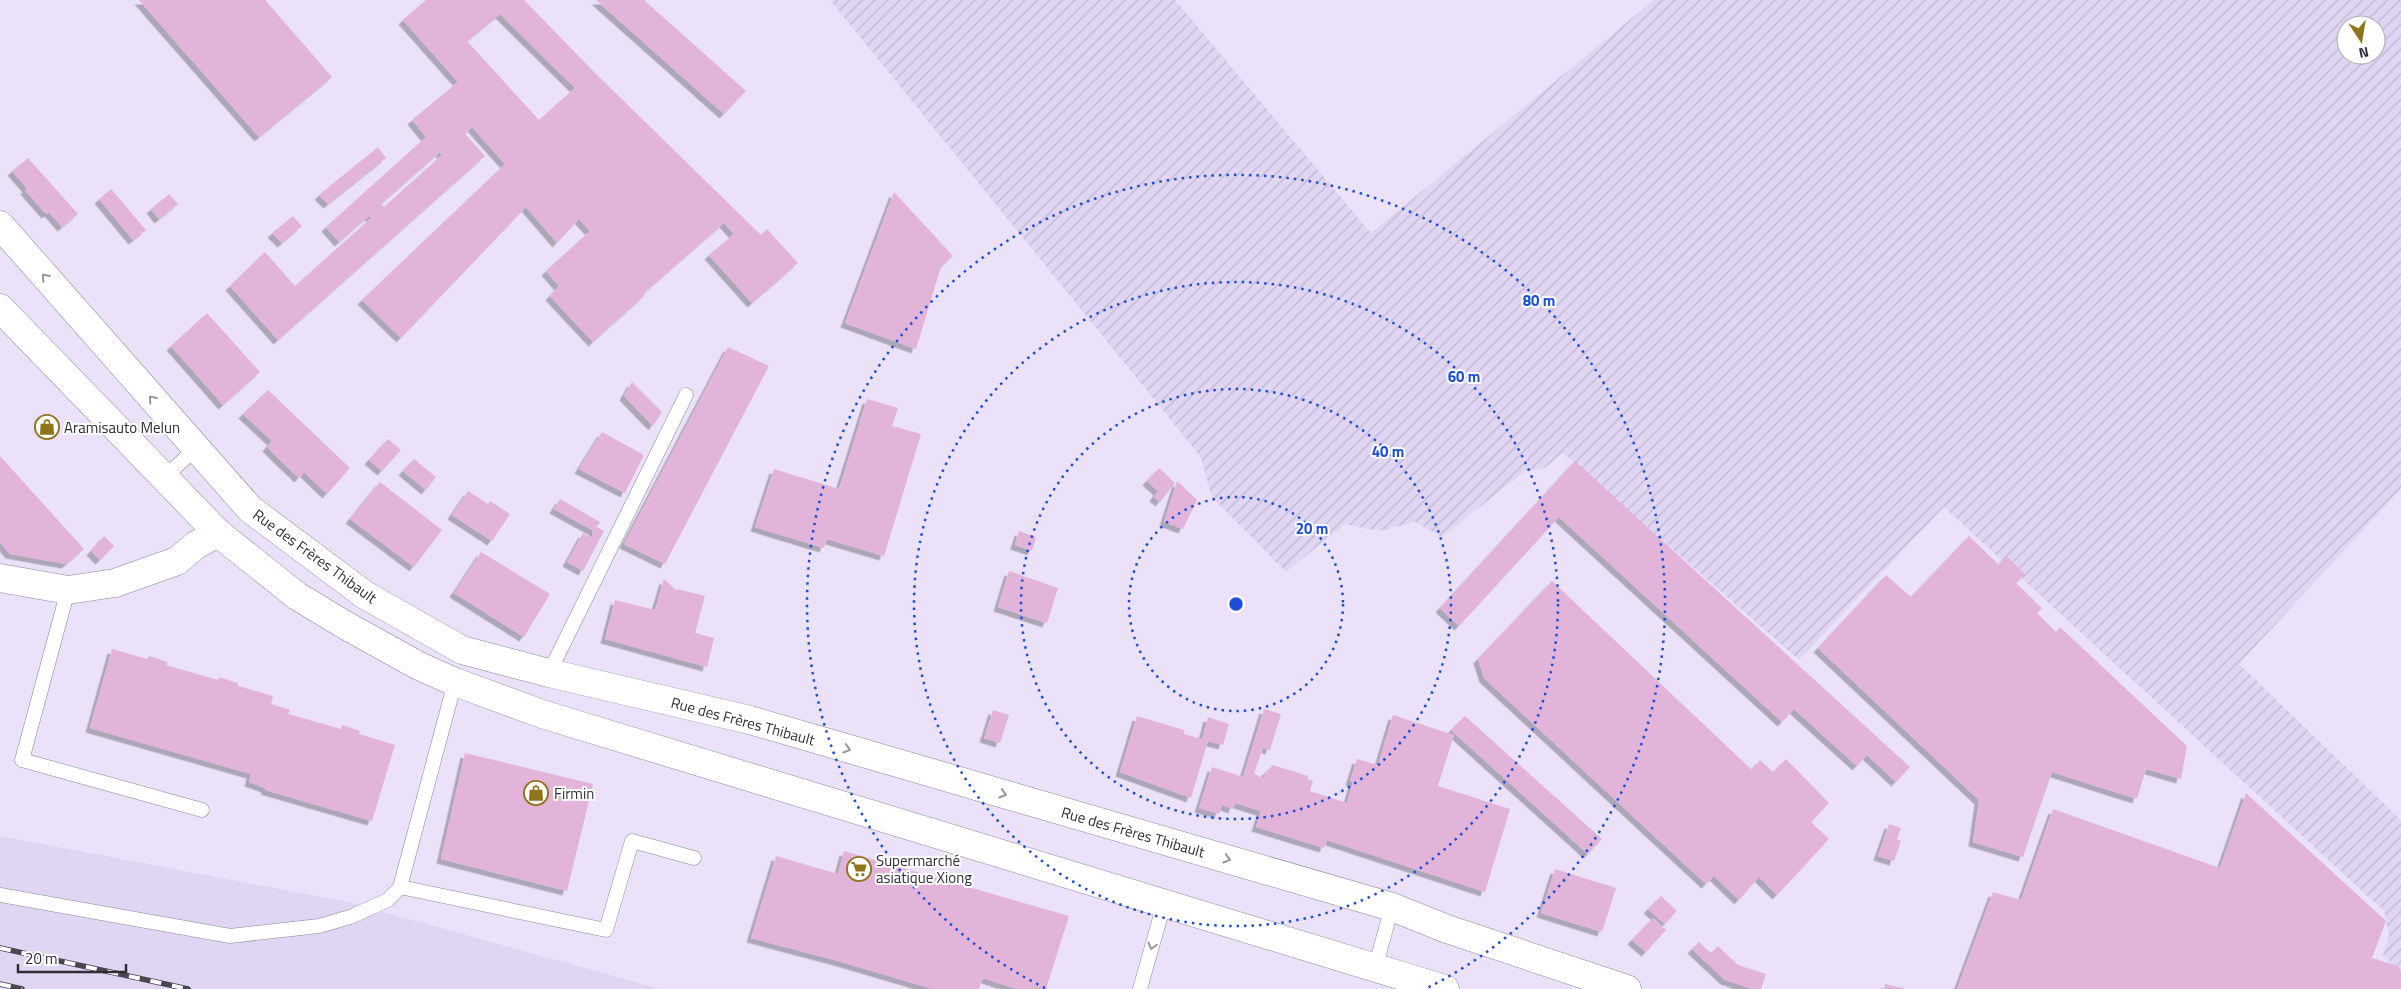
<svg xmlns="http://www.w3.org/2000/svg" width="2401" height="989" font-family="'Titillium Web',sans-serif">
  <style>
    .built { fill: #e0d5f2 }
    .industrial { fill: url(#industrial-furrows); fill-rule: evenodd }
    .building { fill: #e2b4da; fill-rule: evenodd; filter: url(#shadow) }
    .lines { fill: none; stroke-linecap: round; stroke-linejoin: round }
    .lane-casing { stroke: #8e859a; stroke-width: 15 }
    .street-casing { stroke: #8e859a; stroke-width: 29 }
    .secondary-casing { stroke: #8e859a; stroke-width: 29 }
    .lane { stroke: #fff; stroke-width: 14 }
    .street { stroke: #fff; stroke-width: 28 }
    .secondary { stroke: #fff; stroke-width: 28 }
    .rail-casing { stroke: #4b4752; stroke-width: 5.5 }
    .rail { stroke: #fff; stroke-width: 4; stroke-dasharray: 11; stroke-linecap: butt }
    .oneway { stroke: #98969a }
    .ring { fill: none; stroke: #1d4ed8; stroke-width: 2.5; stroke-dasharray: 2.5 5 }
    .labels { text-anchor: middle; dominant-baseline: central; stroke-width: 4; stroke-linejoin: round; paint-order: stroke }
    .poi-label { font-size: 15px; fill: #302d36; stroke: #fff; text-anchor: start }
    .street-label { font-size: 15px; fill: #302d36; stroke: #fff }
    .centre { fill: #1d4ed8; stroke: #fff; stroke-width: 2.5 }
    .ring-label { font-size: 15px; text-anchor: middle; font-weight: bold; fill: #1d4ed8; stroke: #fff; stroke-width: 4; stroke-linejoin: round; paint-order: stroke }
  </style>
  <defs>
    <pattern id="industrial-furrows" width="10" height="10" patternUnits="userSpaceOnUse" patternTransform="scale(1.25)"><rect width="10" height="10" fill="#e0d5f2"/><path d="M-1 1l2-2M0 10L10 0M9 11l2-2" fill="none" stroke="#c0b7d0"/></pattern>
    <filter id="shadow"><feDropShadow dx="-4.5" dy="4.5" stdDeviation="0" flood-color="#0004"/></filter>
  </defs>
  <rect width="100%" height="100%" fill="#ebe2f9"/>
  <path class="built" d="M0,836L348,902L660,989H0Z"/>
  <path class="industrial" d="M830,0H1175L1371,233L1654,0H2401V489L2239,664L2401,820V973L2383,955L2389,935L2384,911L1944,507L1799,660L1563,453L1545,468L1525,471L1442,537L1415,522L1379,531L1345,524L1286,572L1212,497L1200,456ZM2346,25H2376V55H2346Z"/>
  <path class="building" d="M139,0H265L332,77L259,137Z
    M426,0H524L594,72L761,235L767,229L798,263L752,303L709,255L734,234L724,223L644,293L645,295L593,342L550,296L559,286L546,271L590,231L579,219L557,243L526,207L401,338L362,300L505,164L472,127L465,134L485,156L278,340L230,286L265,252L295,286L371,218L369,216L339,242L326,227L426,137L412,120L458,82L403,20ZM500,14L575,88L539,120L467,41ZM440,152L442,155L384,207L381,204Z
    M596,0H644L746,91L724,114Z
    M378,147L386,158L328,204L319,195Z
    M28,158L78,214L62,227L49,212L46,214L25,190L27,188L12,171Z
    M111,189L146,230L133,240L99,199Z
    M894,192L953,256L941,267L916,349L845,323Z
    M169,194L178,204L159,219L151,209Z
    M293,216L302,226L282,243L272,233Z
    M207,313L260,372L223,405L171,346Z
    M728,347L769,366L665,564L624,544Z
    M632,382L662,412L653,426L624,396Z
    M268,390L350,468L327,494L304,472L299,478L283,463L267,447L272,441L243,414Z
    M867,399L898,408L892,426L921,434L884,556L827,539L824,548L755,527L774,469L839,489Z
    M602,432L644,455L625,493L579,469Z
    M388,439L401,450L382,471L369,460Z
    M0,456L84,549L66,564L10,554L0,542Z
    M414,459L436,477L426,490L403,471Z
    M1575,461L1910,767L1896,782L1867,755L1857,766L1794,709L1782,722L1559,517L1459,626L1440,608Z
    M1159,468L1175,483L1160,502L1154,497L1158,491L1147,481Z
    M1177,481L1197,500L1183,529L1164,522Z
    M380,482L442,530L414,567L350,519Z
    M468,491L488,504L490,501L510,514L492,541L452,515Z
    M560,499L600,522L597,527L604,531L583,571L567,562L583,533L591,538L594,531L554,509Z
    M1019,531L1036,537L1032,551L1015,545Z
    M104,536L114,546L100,560L91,551Z
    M1969,536L1999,565L2006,556L2025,574L2016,583L2042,608L2037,613L2056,632L2060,627L2187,746L2181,779L2146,769L2137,799L2052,772L2023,857L1973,842L1979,800L1818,648L1886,575L1911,597Z
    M481,552L550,594L524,637L454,593Z
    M1009,571L1058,588L1047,623L998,607Z
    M664,579L677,591V589L705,596L695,633L714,638L707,667L605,639L615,600L655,610Z
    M1552,581L1752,770L1760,760L1773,772L1786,759L1829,803L1811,822L1829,839L1777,895L1759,877L1739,900L1714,876L1706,884L1484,678L1478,659Z
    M112,649L147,659L149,656L168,662L166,665L218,680L219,677L238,683V686L273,696L271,704L290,710L288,714L341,729L342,725L360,731L359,734L395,745L372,821L265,790L266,788L249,782L251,774L90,728Z
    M1264,709L1281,714L1270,750L1263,748L1254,774L1264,778L1266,772L1273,765L1308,776L1307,779L1313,781L1310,791L1347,803L1353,782L1350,781L1357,759L1378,765L1393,715L1454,735L1438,786L1510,809L1485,892L1327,840L1324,848L1256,827L1261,811L1235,803L1233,809L1222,805L1219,814L1199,808L1212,767L1243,777Z
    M993,710L1009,715L1000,743L984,738Z
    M1137,716L1184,730V734L1202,739L1208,717L1229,724L1223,745L1208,741L1191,798L1120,772Z
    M1465,716L1602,839L1588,854L1451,730Z
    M465,753L593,784L567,891L441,859Z
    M2246,793L2386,921L2372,958L2398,966L2401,972V989H1957L1993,892L2021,900L2053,809L2220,868Z
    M1889,824L1901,828L1897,839L1901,841L1894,861L1878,856Z
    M844,851L1069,916L1046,989H1017L983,978L979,989H933L838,961L751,938L776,856L838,874Z
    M1555,869L1616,888L1602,932L1541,913Z
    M1661,896L1677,911L1665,924L1648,909Z
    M1653,918L1666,930L1646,952L1632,940Z
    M1699,942L1711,953L1718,946L1738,965L1766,974L1761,989H1752L1725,980L1692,949Z
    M1885,984L1904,988V989H1884Z"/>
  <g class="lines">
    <defs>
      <path id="lane" d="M164,478L196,448
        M68,590L22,760L202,810
        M549,673L686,395
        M455,682L400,887L606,930L632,841L694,858
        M0,895L230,936L319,926L350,917L388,900L400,887
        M1375,968L1392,907
        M1140,989L1164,904"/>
      <path id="street" d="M0,225L250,509L365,595L462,650L549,673L750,720L1392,907L1447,929L1627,989
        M0,578L68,590L115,583L177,561L196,545L218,533"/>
      <path id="secondary" d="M0,308L218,533L297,596L345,625L419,666L455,682L542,714L1445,989"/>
    </defs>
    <use href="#lane" class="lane-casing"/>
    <use href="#street" class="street-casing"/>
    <use href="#secondary" class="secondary-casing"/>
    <use href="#lane" class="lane"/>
    <use href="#street" class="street"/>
    <use href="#secondary" class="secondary"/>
    <defs>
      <path id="rail" d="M0,948L188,989
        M0,984L22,989"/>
    </defs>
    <use href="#rail" class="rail-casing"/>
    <use href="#rail" class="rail"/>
  </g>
  <defs><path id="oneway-chevron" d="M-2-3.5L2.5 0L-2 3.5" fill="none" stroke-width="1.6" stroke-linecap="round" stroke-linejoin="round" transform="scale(1.25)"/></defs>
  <g class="oneway">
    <use href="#oneway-chevron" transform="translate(45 277) rotate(-131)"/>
    <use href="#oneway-chevron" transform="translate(152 399) rotate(-131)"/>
    <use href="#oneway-chevron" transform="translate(847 749) rotate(16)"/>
    <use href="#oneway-chevron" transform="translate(1003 794) rotate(16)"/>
    <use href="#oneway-chevron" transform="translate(1227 859) rotate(16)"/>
    <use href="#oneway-chevron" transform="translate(1152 946) rotate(106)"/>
  </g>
  <g class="ring">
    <circle cx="1236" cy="604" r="107"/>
    <circle cx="1236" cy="604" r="215"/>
    <circle cx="1236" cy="604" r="322"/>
    <path d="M1045 988A429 429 0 1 1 1427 988"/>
  </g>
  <defs>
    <symbol id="shop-ring" viewBox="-11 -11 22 22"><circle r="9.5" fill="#fff" stroke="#90741a" stroke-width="1.5"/><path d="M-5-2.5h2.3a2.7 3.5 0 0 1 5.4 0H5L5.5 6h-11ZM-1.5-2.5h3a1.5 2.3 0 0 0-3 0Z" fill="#90741a"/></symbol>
    <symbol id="supermarket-ring" viewBox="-11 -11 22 22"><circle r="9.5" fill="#fff" stroke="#90741a" stroke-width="1.5"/><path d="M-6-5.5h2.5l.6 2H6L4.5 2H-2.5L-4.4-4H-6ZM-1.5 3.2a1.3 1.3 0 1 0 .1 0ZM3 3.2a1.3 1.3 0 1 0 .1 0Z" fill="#90741a"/></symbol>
  </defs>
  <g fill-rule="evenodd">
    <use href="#shop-ring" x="33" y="413" width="28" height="28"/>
    <use href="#shop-ring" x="522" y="779" width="28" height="28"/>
    <use href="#supermarket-ring" x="845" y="855" width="28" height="28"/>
  </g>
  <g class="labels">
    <g class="poi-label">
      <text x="64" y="427">Aramisauto Melun</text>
      <text x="554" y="793">Firmin</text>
      <text x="876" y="860">Supermarché<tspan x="876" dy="17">asiatique Xiong</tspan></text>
    </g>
    <g class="street-label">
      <text transform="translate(315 556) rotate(36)">Rue des Frères Thibault</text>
      <text transform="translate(743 721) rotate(15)">Rue des Frères Thibault</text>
      <text transform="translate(1133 832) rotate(16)">Rue des Frères Thibault</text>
    </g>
  </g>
  <circle cx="1236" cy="604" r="8" class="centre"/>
  <g class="ring-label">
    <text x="1539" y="306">80 m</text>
    <text x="1464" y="382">60 m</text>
    <text x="1388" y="457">40 m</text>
    <text x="1312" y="534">20 m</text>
  </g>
  <g transform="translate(2361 40) rotate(168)"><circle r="24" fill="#ffffff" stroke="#acabaf"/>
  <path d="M0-4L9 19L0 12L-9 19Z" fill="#90741a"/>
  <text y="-8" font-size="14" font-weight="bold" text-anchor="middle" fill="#302d36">N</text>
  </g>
  <path d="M18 964v8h108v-8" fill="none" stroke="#302d36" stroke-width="2.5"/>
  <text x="25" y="964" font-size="15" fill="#302d36" stroke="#ffffff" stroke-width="4" paint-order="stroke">20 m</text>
</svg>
